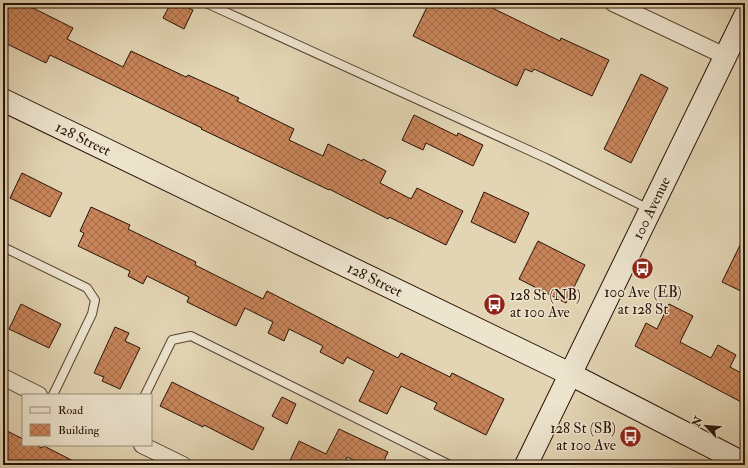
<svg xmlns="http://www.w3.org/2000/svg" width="748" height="468" font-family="'IM FELL Double Pica',serif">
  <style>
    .building { fill: url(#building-cross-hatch); stroke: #281106 }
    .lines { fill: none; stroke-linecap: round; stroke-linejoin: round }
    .lane-casing { stroke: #574232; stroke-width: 10 }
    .street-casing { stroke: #574232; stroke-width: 18 }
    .secondary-casing { stroke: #281106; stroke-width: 24 }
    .lane { stroke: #ede4ce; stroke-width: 8 }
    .street { stroke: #ede4ce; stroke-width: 16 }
    .secondary { stroke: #ede4ce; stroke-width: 22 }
    .labels { text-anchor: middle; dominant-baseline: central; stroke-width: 3; stroke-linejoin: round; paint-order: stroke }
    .street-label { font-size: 15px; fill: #281106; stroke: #ede4ce }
    .poi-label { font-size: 15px; fill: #281106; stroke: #ede4ce }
  </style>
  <defs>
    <pattern id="building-cross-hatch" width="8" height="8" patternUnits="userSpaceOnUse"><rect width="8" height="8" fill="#c9855a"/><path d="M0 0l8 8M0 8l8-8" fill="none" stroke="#a36b48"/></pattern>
  </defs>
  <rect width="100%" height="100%" fill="#e3d5b4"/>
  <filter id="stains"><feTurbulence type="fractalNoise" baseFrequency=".005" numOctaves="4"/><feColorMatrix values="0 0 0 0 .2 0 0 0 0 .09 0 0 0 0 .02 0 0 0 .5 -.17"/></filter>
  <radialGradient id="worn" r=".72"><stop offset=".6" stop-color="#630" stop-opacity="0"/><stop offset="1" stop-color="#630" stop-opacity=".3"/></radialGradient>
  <path class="building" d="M3,3H23L73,28L67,39L123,67L131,51L186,77L188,75L239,98L237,101L294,129L289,140L323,156L328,144L362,161L363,159L386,171L380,183L411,199L417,188L463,211L446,245L389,217L388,219L329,189V190L201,129L202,128L50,55L46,63L3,42Z
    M171,3H178L193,10L184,29L163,18Z
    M429,3H482L560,41L561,38L609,60L592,96L534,69L532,72L525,69L517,86L413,36Z
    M641,74L668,88L631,163L604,149Z
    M414,115L457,136L458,133L483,145L473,166L426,143L423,150L402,140Z
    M22,173L62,193L50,217L10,198Z
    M484,192L529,213L515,243L471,222Z
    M91,207L130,225L128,229L196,262L195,265L263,299L267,291L398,358L401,353L450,377L452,373L504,399L486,435L434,409L437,403L401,386L387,414L359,401L374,371L347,357L343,364L320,352L323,346L289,329L284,341L268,333L273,322L245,308L236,326L187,302L189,297L147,276L143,284L128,276L130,271L78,246L84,233L80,231Z
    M745,235V293L722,282Z
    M538,241L585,265L566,303L519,279Z
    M21,304L61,324L49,348L9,329Z
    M669,304L693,316L680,342L711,358L718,345L736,355L730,367L745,375V404L635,346L646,323L657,329Z
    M115,327L129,333L125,341L140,348L120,389L102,381L104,377L94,373Z
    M172,382L264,428L253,450L204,425L203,427L160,406Z
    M282,397L296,404L287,424L272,416Z
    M3,429L23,439V445H36L42,448L44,446L81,465H3Z
    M339,429L388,452L382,465H364L347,457L345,462L350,465H288L299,441L326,454Z"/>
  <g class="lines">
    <defs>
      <path id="lane" d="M206,3L548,159L649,209
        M3,247L87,288L95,300L92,314L53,395
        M145,395L172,340L191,336L450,465"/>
      <path id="street" d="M613,3L725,56
        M3,377L39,395
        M142,445L183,465"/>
      <g id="secondary">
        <path id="s1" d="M3,100L570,374L745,464"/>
        <path id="s2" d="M526,465L745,16"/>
      </g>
    </defs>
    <use href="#lane" class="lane-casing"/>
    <use href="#street" class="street-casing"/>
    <use href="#secondary" class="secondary-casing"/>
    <use href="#lane" class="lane"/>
    <use href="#street" class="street"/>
    <use href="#secondary" class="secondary"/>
  </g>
  <defs>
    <symbol id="bus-disc" viewBox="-11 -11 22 22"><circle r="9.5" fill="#8f2418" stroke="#ede4ce"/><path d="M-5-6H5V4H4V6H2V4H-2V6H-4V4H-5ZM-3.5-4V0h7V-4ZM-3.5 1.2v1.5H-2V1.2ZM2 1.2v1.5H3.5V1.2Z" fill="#fff"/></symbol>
  </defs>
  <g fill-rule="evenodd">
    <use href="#bus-disc" x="630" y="256" width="25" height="25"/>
    <use href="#bus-disc" x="482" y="292" width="25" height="25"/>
    <use href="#bus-disc" x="618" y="424" width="25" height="25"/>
  </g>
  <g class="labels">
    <g class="street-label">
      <text stroke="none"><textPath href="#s1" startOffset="89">128 Street</textPath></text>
      <text stroke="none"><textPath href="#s2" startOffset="286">100 Avenue</textPath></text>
      <text stroke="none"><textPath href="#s1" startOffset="413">128 Street</textPath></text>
    </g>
    <g class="poi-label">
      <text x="643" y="292">100 Ave (EB)<tspan x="643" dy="17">at 128 St</tspan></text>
      <text x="510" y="295" text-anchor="start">128 St (NB)<tspan x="510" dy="17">at 100 Ave</tspan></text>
      <text x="616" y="428" text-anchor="end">128 St (SB)<tspan x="616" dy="17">at 100 Ave</tspan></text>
    </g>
  </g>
  <rect width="748" height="468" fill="none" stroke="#e3d5b4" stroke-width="16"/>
  <rect x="4" y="4" width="740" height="460" fill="none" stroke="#281106" stroke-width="2"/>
  <rect x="8" y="8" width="732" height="452" fill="none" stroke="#281106"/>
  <rect x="22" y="394" width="130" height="52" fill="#ede4ce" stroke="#9e907e"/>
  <rect x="30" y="407" width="20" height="6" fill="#ede4ce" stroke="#9e907e"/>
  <text x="58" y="414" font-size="12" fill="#281106">Road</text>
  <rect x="30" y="424" width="20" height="12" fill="url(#building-cross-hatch)" stroke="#9e907e"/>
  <text x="58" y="434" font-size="12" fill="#281106">Building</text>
  <g transform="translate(706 426) rotate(296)" stroke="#ede4ce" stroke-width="3" paint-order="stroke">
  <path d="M0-3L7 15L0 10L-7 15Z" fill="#281106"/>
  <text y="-6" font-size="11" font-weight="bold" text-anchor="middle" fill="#281106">N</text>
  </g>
  <rect width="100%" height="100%" filter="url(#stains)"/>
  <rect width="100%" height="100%" fill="url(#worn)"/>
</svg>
